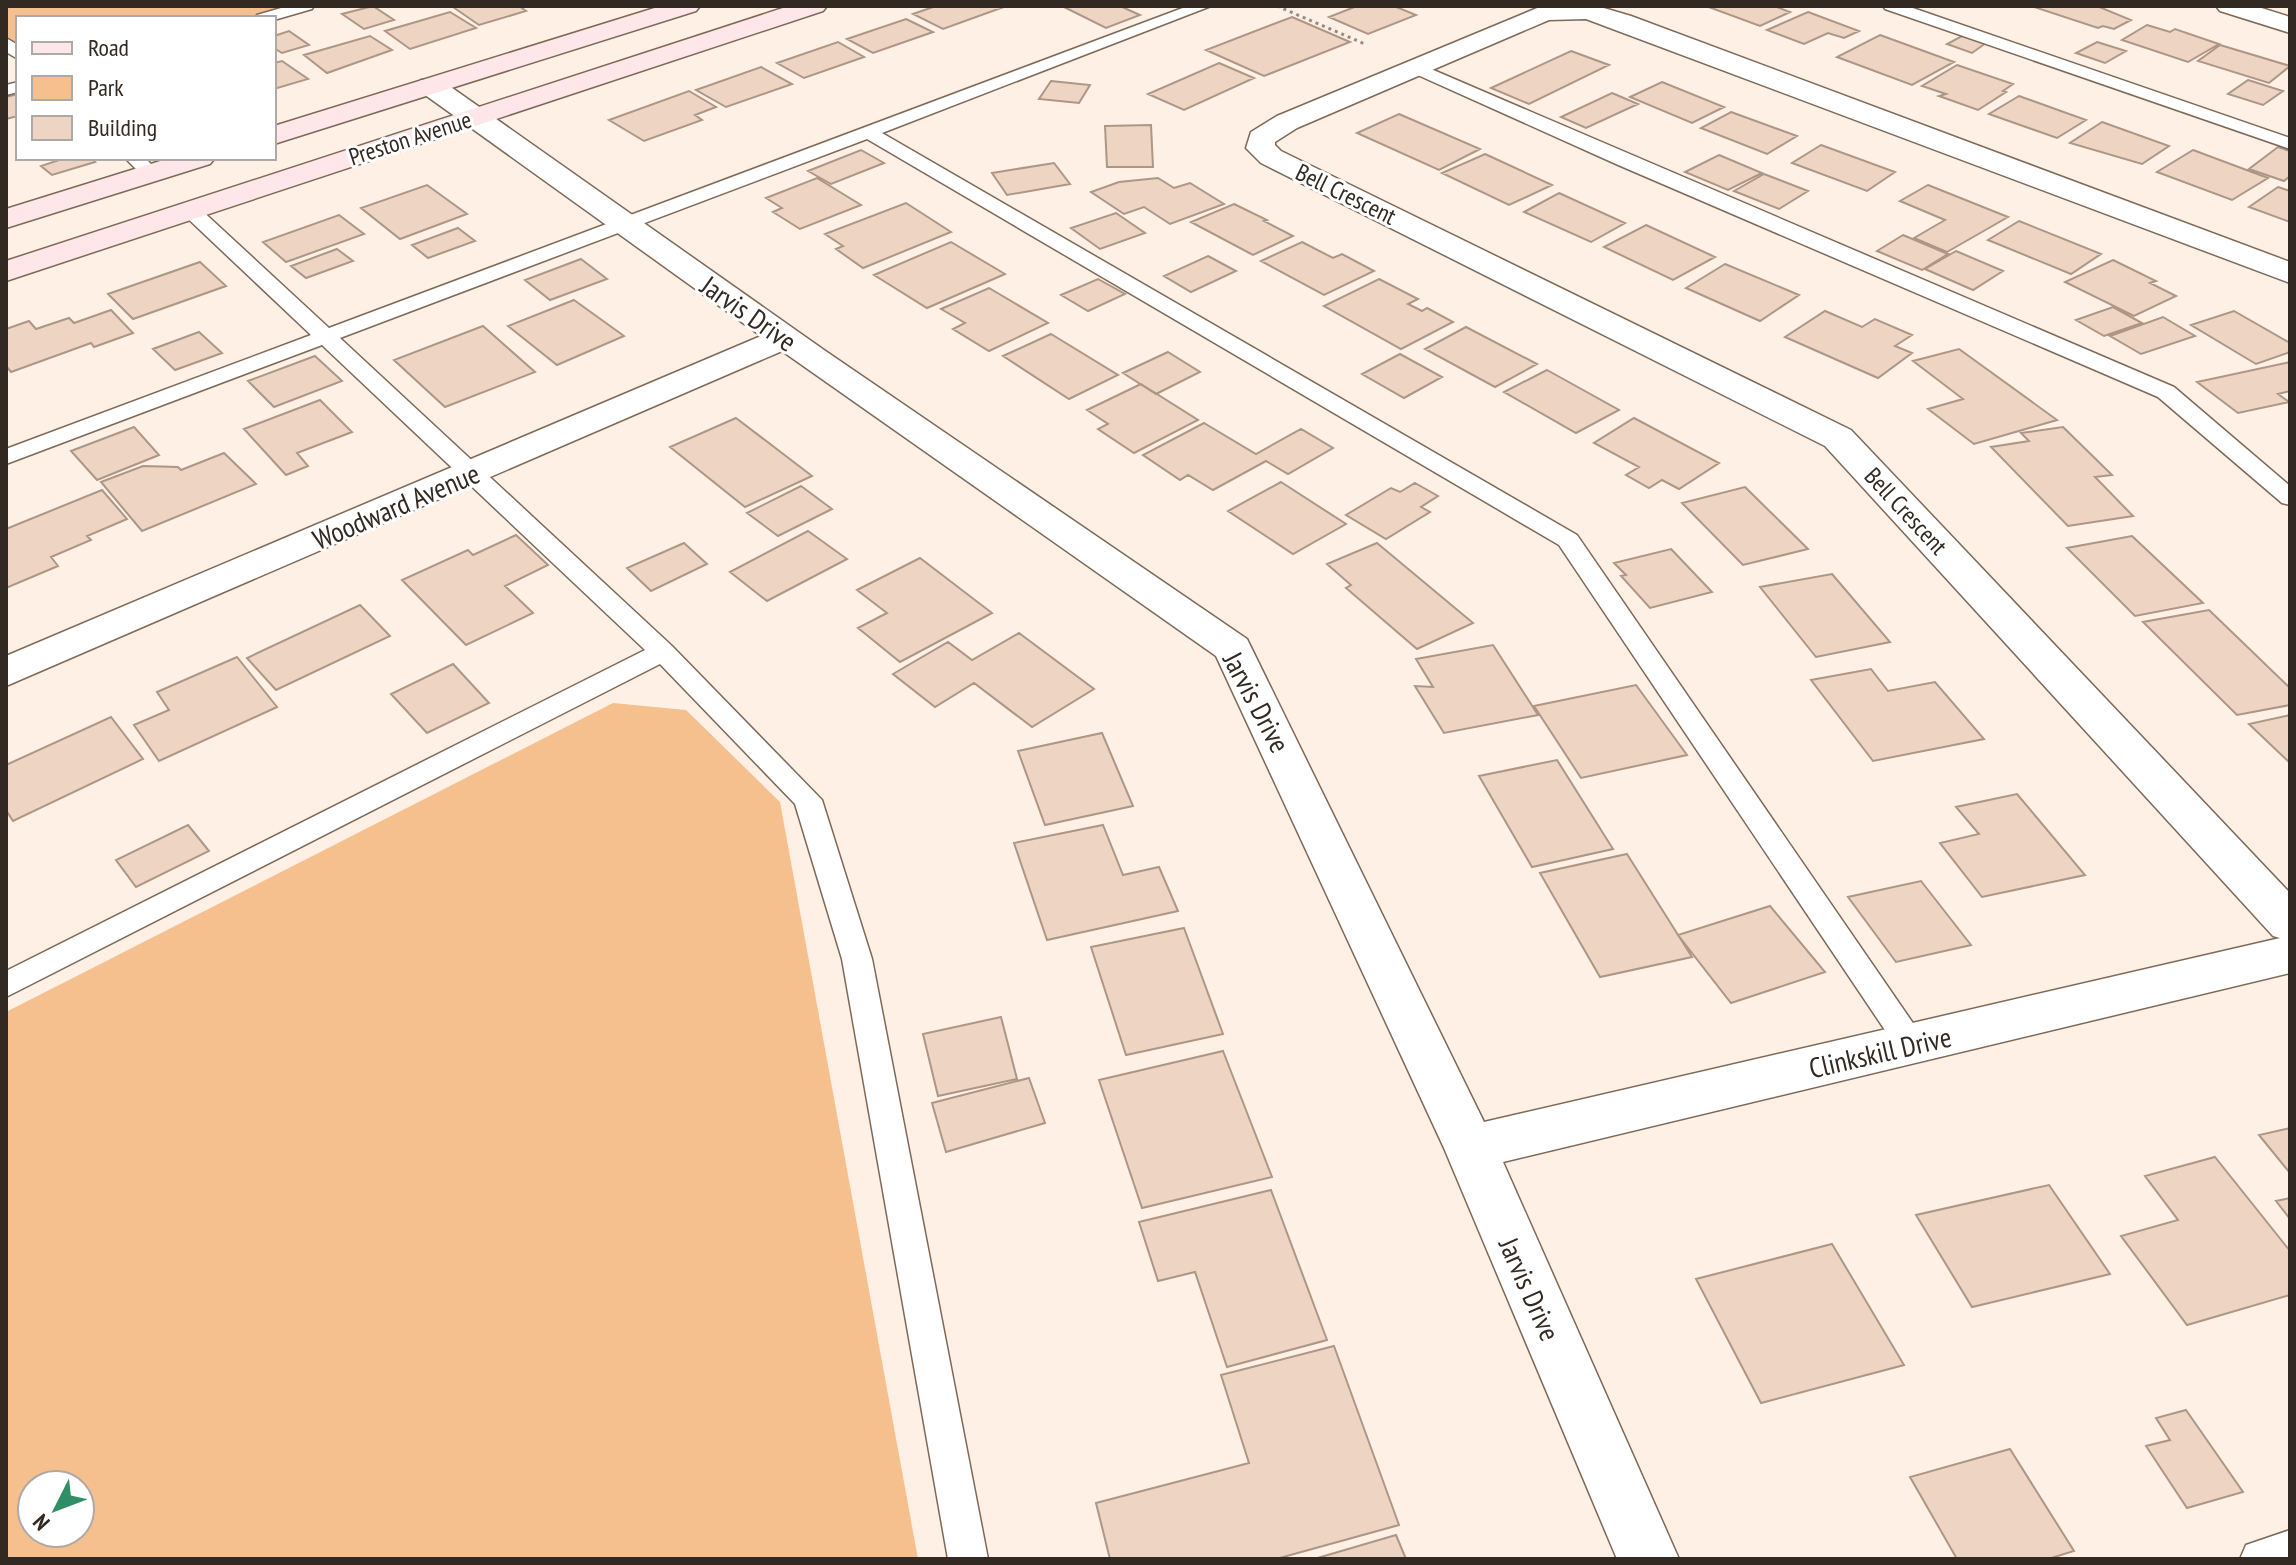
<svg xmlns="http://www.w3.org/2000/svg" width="2296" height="1565" font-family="'PT Sans Narrow',sans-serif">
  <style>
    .green { fill: #f6bf8e; fill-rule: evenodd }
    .building { fill: #eed5c3; stroke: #ad9685; stroke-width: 2 }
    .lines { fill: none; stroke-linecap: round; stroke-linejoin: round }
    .service-casing { stroke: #7e6958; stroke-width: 3 }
    .minor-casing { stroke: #7e6958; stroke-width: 3 }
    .tertiary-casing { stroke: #7e6958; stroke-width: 3 }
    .secondary-casing { stroke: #7e6958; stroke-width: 3 }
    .path { stroke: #978c82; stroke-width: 3; stroke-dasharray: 3 4; stroke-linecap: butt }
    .service { fill: #fff; fill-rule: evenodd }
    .minor { fill: #fff; fill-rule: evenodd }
    .tertiary { fill: #fff; fill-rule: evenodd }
    .secondary { fill: #ffe6e8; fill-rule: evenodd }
    .labels { text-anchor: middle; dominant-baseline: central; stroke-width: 6; stroke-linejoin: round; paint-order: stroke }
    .far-street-label { font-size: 24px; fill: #322922; stroke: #fff }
    .street-label { font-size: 28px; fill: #322922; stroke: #fff }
  </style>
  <rect width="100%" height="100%" fill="#fef0e4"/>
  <path class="green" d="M6,6H288L245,18H18V48L6,37Z
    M613,703L686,710L780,802L918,1559H6V1012ZM32,1485H80V1533H32Z"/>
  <path class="building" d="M373,6L394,20L364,29L342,14Z
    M519,6L526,11L479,25L453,7Z
    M936,6H995L1001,8L943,29L913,14Z
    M1062,6H1120L1140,15L1106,28Z
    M1357,6H1394L1416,15L1368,34L1329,17Z
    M1706,6H1774L1790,12L1760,26Z
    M2042,6H2097L2131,20L2114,29L2103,26L2098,28L2037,8Z
    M450,12L476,28L410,49L385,31Z
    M1808,12L1859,31L1844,38L1828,33L1804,44L1767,30Z
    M1292,17L1350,42L1264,76L1206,50Z
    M906,19L933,32L873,53L847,39Z
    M2147,25L2170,32L2175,29L2219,44L2188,62L2122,40Z
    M289,31L309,45L282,53L274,48V36Z
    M1880,35L1954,62L1912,85L1837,57Z
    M370,36L392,50L327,73L304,55Z
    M1962,36L1986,43L1972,53L1947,44Z
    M838,42L864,57L804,78L777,63Z
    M2097,42L2126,51L2105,63L2076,53Z
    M2220,45L2290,66L2269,83L2198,61Z
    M1571,51L1609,65L1529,104L1491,88Z
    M282,61L308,79L274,89V63Z
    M1219,63L1254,78L1184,110L1148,94Z
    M1957,65L2013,84L2003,91L2006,92L1978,110L1939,96L1946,94L1922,86Z
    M761,67L792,84L726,107L696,90Z
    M2248,80L2283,91L2263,105L2228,94Z
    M1051,81L1090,85L1079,103L1039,99Z
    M1662,82L1724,107L1692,123L1630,97Z
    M689,91L716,107L695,115L702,120L644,141L609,120Z
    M1612,93L1638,104L1586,128L1561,117Z
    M18,94V116L6,119V97Z
    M2019,96L2086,120L2057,138L1989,114Z
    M1731,112L1797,136L1767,154L1701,128Z
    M1399,114L1480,149L1439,170L1357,133Z
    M2102,122L2169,146L2142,164L2070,143Z
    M1151,125L1153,167H1107L1105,126Z
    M1821,145L1895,172L1867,191L1792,163Z
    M2278,147L2290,151V176L2284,181L2249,169Z
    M861,150L884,163L831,184L808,171Z
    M2193,150L2268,178L2232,200L2157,172Z
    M1485,154L1552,185L1509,205L1442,173Z
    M1719,155L1762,173L1728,190L1685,172Z
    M65,158H90L95,162L52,175L41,166Z
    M1054,163L1070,184L1007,195L992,173Z
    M1764,174L1808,191L1779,209L1734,191Z
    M817,178L861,205L800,229L773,212L782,208L766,198Z
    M1158,178L1174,188L1190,183L1224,204L1170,224L1144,207L1124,214L1091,192L1119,182Z
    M427,185L467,214L400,239L361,208Z
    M1928,185L2008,217L1947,252L1914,238L1945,220L1900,201Z
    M2278,187L2290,191V222L2249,207Z
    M1559,193L1625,223L1591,242L1524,212Z
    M906,203L951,232L863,268L836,249L843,246L825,234Z
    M1234,204L1267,220L1264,221L1293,236L1253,255L1191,222Z
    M1116,213L1145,233L1100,249L1071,228Z
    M339,215L364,234L286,262L263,242Z
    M2019,221L2101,254L2071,274L1988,240Z
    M1646,225L1715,257L1673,280L1604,247Z
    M458,228L475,241L428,258L412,245Z
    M1903,235L1948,254L1922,270L1877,251Z
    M951,242L1005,274L927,308L874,275Z
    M1302,242L1333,258L1342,254L1374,271L1324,295L1261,261Z
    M337,249L353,261L306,278L291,266Z
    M1956,251L2003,271L1973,290L1925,269Z
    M1208,256L1236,271L1191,292L1164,276Z
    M581,259L607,279L550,300L525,280Z
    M2113,260L2156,281L2150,283L2176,296L2134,316L2065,282Z
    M200,262L226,286L133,319L108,294Z
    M1725,264L1799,295L1760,321L1686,288Z
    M1098,279L1125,294L1088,311L1061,295Z
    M1379,279L1418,299L1408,304L1422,311L1427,308L1453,322L1401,349L1324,306Z
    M989,288L1048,323L989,351L953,329L965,323L941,309Z
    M574,300L624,336L557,365L508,326Z
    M2113,307L2142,323L2104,336L2076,320Z
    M111,310L133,333L94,347L91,343L11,372L6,366V329L29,321L36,329L69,318L74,323Z
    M1825,311L1862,327L1875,319L1912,335L1895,346L1912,353L1878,378L1785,337Z
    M2234,311L2290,343V352L2256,364L2191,325Z
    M2163,317L2195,336L2141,354L2110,336Z
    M483,326L535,372L445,407L394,360Z
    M1466,327L1537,364L1495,387L1425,349Z
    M199,332L222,353L175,370L153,349Z
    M1051,334L1118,375L1069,399L1003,356Z
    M1959,349L2057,420L1974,444L1928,409L1963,399L1913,361Z
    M1168,352L1200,372L1156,394L1123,373Z
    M1400,354L1442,377L1404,398L1362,374Z
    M315,356L342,381L274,407L248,381Z
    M2290,362V391L2278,394L2289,402L2238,413L2197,382Z
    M1547,370L1619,410L1576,433L1504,392Z
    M1141,384L1198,420L1134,453L1098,429L1108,424L1087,410Z
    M320,400L352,432L297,453L308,466L286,475L244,429Z
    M736,418L812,476L745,507L670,447Z
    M1634,418L1719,463L1679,489L1662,480L1649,488L1626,475L1639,467L1594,443Z
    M1204,423L1256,454L1301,429L1333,448L1288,474L1266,461L1213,490L1188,475L1180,480L1143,455Z
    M134,427L159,455L97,480L71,451Z
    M2063,427L2112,475L2095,477L2133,516L2068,526L1991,447L2029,441L2021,433Z
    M224,453L256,484L142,531L101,482L143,466L178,467L181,470Z
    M1281,482L1346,524L1293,554L1228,511Z
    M1415,483L1438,496L1421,507L1430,512L1386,539L1346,515L1391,488L1400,492Z
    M801,486L832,509L778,536L747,513Z
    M1745,487L1808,549L1743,565L1682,503Z
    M102,490L127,519L87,536L91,540L51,557L58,566L6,588V529Z
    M808,531L847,559L767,601L730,572Z
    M516,535L548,565L505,586L533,613L466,645L402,580L468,550L473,555Z
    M2132,536L2203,603L2135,616L2067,548Z
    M684,543L707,564L651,591L627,568Z
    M1377,543L1473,623L1417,649L1346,588L1351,585L1327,564Z
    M1671,549L1712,592L1650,608L1621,576L1626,575L1614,563Z
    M920,558L992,613L900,662L858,628L887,613L857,590Z
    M1832,574L1890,642L1816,657L1760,587Z
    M360,605L390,636L276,690L247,658Z
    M2209,610L2290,688V705L2237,715L2143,622Z
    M1019,633L1094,689L1032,727L974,683L935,707L893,674L948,642L972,660Z
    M1493,645L1538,715L1444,733L1415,686L1433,687L1416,659Z
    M237,657L277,707L159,761L134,725L169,710L157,692Z
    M453,664L489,703L427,733L391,694Z
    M1871,669L1888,691L1935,682L1984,739L1873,761L1811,680Z
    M1636,685L1687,755L1581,778L1534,706Z
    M2290,715V763L2249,724Z
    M111,717L143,759L13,821L6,810V765Z
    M1102,733L1133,806L1045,825L1018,751Z
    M1557,760L1613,849L1532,867L1479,776Z
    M2017,794L2085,875L1982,897L1940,843L1979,834L1956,807Z
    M188,825L209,851L136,887L116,860Z
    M1103,825L1123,875L1159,867L1178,911L1047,940L1014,843Z
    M1627,854L1692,957L1600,977L1540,873Z
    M1921,881L1971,945L1896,962L1848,897Z
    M1770,906L1825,972L1731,1003L1678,935Z
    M1184,928L1223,1034L1126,1055L1091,947Z
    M1001,1017L1017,1079L938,1096L923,1034Z
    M1223,1051L1272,1177L1142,1208L1099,1080Z
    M1029,1078L1045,1123L946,1152L932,1103Z
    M2290,1128V1173L2259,1135Z
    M2215,1157L2290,1251V1295L2187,1325L2121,1236L2178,1220L2145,1176Z
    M2049,1185L2110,1274L1972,1307L1916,1215Z
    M1271,1190L1327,1340L1227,1367L1195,1272L1158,1281L1139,1222Z
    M2290,1198V1219L2276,1201Z
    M1832,1244L1904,1365L1761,1403L1696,1279Z
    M1334,1346L1399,1525L1276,1559H1110L1096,1503L1249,1463L1221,1375Z
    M2186,1410L2243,1492L2187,1508L2146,1446L2170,1440L2156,1418Z
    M2010,1449L2074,1551L2048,1559H1957L1910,1477Z
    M1396,1535L1406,1559H1314Z"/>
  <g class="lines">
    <defs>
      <path id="service" d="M288,6H314L312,9L274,20L255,18L257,15Z
        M1188,6H1211L882,133L1577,535L1928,1045L1923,1054L1912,1058L1901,1054L1559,545L867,139L340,338L672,646L822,800L872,959L988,1559H948L842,959L795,804L660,664L6,997V971L645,650L322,345L6,464V449L311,335L183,214L180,210L183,206H197L329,328Z
        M1883,6H1907L2290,138V149L1885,9Z
        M6,38L18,45V59L6,52Z
        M1417,63L2174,387L2290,486V505L2282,503L2158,397L1616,164L1411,72L1408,68Z
        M18,82V92L6,95V85Z
        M125,158H145L160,173L151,179L144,177Z
        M2290,1530V1559H2240L2246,1545Z"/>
      <path id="minor" d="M1542,6H1597L1631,16L2290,262V283L1586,19L1549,20L1297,128L1275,142V145L1281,151L1851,430L2290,893V973L1503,1162L1679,1559H1617L1444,1148L1216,656L782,351L6,686V656L761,336L421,92L417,86L421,80H441L824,350L1247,639L1484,1122L2280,938L2273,936L1825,446L1261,163L1246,148L1251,132L1277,116Z"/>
      <path id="tertiary" d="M2216,6H2255L2290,17V33L2220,11Z"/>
      <path id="secondary" d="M661,6H700L696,11L274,144V126Z
        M789,6H827L823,11L6,281V261Z
        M170,158H215L210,164L6,228V209Z"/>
    </defs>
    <use href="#service" class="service-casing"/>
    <use href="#minor" class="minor-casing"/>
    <use href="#tertiary" class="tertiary-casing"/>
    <use href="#secondary" class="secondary-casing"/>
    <path class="path" d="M1277,6L1365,44"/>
    <use href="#service" class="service"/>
    <use href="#minor" class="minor"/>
    <use href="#tertiary" class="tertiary"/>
    <use href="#secondary" class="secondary"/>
  </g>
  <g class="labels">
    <g class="far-street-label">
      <text transform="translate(410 138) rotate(-18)">Preston Avenue</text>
      <text transform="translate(1346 194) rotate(26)">Bell Crescent</text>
      <text transform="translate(1906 511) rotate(47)">Bell Crescent</text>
    </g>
    <g class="street-label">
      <text transform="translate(749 313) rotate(35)">Jarvis Drive</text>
      <text transform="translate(396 506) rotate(-23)">Woodward Avenue</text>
      <text transform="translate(1257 702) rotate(62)">Jarvis Drive</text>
      <text transform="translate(1880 1052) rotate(-13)">Clinkskill Drive</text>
      <text transform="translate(1530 1289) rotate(66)">Jarvis Drive</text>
    </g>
  </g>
  <rect width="2296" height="1565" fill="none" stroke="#322922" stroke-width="16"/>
  <rect x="16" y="16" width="260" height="144" fill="#ffffff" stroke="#ada9a7" stroke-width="2"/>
  <rect x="32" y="42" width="40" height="12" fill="#ffe6e8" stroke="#ada9a7" stroke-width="2"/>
  <text x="88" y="56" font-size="24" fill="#322922">Road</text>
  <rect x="32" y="76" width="40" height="24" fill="#f6bf8e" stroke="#ada9a7" stroke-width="2"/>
  <text x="88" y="96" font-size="24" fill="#322922">Park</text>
  <rect x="32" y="116" width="40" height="24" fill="#eed5c3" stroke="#ada9a7" stroke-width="2"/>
  <text x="88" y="136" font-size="24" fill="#322922">Building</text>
  <g transform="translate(56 1509) rotate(228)"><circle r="38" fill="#ffffff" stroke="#ada9a7" stroke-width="2"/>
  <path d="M0-6L14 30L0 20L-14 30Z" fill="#2f8e66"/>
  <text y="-12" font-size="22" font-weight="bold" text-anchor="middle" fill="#322922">N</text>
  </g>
</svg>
